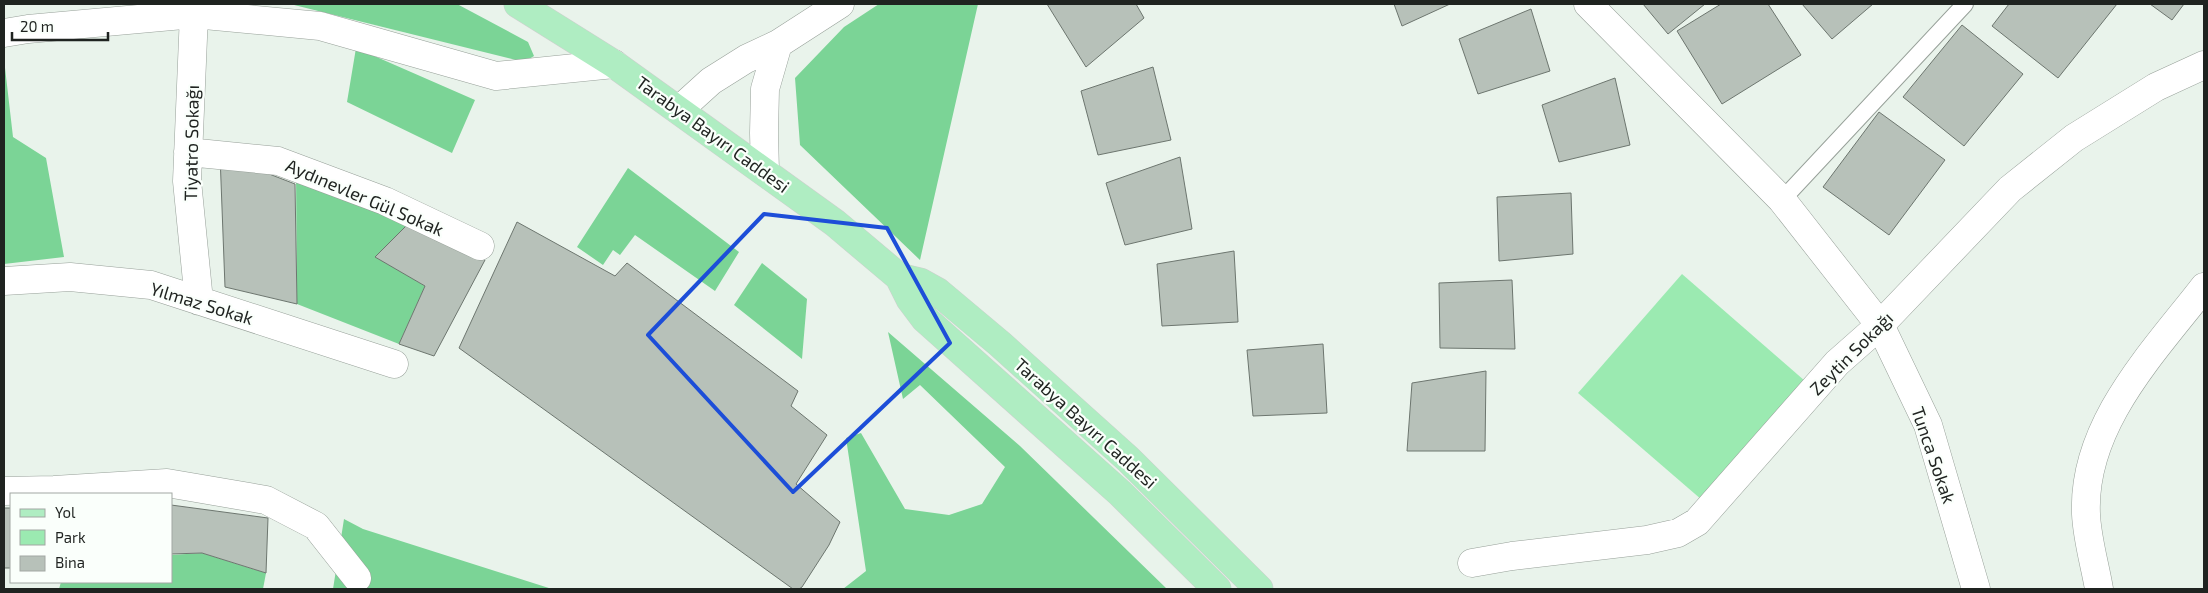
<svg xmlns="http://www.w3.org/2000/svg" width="2208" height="593" font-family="'Exo 2',sans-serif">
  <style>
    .green { fill: #9beab1 }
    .forest { fill: #7bd496 }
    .building { fill: #b7c1b9; stroke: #6d766f }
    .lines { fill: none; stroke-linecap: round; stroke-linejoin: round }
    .lane-casing { stroke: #97a099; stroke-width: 18 }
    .street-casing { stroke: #97a099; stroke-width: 29 }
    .primary-casing { stroke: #cecfce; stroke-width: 29 }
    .lane { stroke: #fff; stroke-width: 16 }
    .street { stroke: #fff; stroke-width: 28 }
    .primary { stroke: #afedc2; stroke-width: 28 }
    .marked { fill: none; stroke: #1d4ed8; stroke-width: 4; stroke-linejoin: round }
    .labels { text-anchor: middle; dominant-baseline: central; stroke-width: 4.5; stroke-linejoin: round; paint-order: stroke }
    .street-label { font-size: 18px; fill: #1f2320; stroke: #fafffb }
  </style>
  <rect width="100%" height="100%" fill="#e9f3eb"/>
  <path class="green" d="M1682,274L1805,381L1702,500L1578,393Z"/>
  <path class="forest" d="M290,4H457L528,42L534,56L524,62Z
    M879,4H978L920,260L800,145L795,78L844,27Z
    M356,48L475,100L452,153L347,102Z
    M4,59L13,137L46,158L64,257L4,264Z
    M628,168L739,252L715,291L635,235L620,255L613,250L603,265L577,247Z
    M296,174L411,221L376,257L425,286L399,344L297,304Z
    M762,263L807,299L802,359L734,305Z
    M888,332L1020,446L1167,589H843L866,571L846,438L861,433L905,509L949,515L982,504L1005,467L920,385L903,399Z
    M344,519L363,529L552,589H333Z
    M202,553L266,573L263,589H59L61,582H171V555Z"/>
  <path class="building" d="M1047,4H1136L1144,18L1086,67Z
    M1394,4H1450L1402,26Z
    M1643,4H1705L1668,34Z
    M1721,4H1768L1801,55L1722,104L1677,31Z
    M1802,4H1873L1832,39Z
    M2009,4H2117L2058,78L1992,26Z
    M2150,4H2184L2172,20Z
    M1531,9L1550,71L1478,94L1459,39Z
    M1962,25L2023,74L1964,146L1903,97Z
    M1153,67L1171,140L1098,155L1081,91Z
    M1615,78L1630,145L1559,162L1542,105Z
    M1879,112L1945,160L1889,235L1823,187Z
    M220,155L295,184L297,304L225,287Z
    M1180,157L1192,229L1125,245L1106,183Z
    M1571,193L1573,254L1499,261L1497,197Z
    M411,221L485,260L434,356L399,344L425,286L375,257Z
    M517,222L615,276L627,263L798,391L791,406L827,435L796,484L840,522L829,545L802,587L799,589H793L459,348Z
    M1234,251L1238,322L1162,326L1157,264Z
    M1512,280L1515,349L1440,348L1439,283Z
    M1323,344L1327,413L1253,416L1247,350Z
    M1486,371L1485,451H1407L1412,383Z
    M171,505L268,518L266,573L202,553L171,554Z
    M4,508H11V568H4Z"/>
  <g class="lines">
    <defs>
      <path id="lane" d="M1782,200L1965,4"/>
      <path id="street" d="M1588,4L1782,200L1880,325L1928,425L1976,589
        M194,14L187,181L199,301
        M4,33L28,29L194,14L320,26L496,76L614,64
        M679,110L711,81L746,59L778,44L840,4
        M188,152L278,161L385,201L480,246
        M765,172L764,133L765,89L778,44
        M4,281L70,277L151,285L394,364
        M4,491L54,490L167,483L266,500L316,526L357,578
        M1472,563L1512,556L1647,540L1678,533L1697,522L1837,363L1880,325L2010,189L2074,138L2156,87L2204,65
        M2099,589C2095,565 2087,539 2086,514C2082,425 2153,353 2204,287"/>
      <path id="primary" d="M518,4L614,64L835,223L899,277L910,299L925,319L1120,493L1217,589
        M899,277L920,282L938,292L1000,344L1128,459L1259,589"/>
    </defs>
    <use href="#lane" class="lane-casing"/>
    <use href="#street" class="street-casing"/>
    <use href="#primary" class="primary-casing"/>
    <use href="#lane" class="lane"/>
    <use href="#street" class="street"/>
    <use href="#primary" class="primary"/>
  </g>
  <path class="marked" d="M764,214L887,228L950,343L793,492L648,335Z"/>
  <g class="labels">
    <g class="street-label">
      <text transform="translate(713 134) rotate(36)">Tarabya Bayırı Caddesi</text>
      <text transform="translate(191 143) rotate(-89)">Tiyatro Sokağı</text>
      <text transform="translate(365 197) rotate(23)">Aydınevler Gül Sokak</text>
      <text transform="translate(202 303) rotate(17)">Yılmaz Sokak</text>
      <text transform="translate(1851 353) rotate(-45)">Zeytin Sokağı</text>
      <text transform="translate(1086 423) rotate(42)">Tarabya Bayırı Caddesi</text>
      <text transform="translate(1934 455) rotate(71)">Tunca Sokak</text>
    </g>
  </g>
  <rect width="2208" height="593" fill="none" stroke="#1f2320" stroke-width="10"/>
  <rect x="10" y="493" width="162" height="90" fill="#fafffb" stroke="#a2a7a3"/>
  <rect x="20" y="509" width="25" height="8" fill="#afedc2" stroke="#a2a7a3"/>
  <text x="55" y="518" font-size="15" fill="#1f2320">Yol</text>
  <rect x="20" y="530" width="25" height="15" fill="#9beab1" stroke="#a2a7a3"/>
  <text x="55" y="543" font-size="15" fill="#1f2320">Park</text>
  <rect x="20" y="556" width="25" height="15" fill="#b7c1b9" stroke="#a2a7a3"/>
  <text x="55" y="568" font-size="15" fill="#1f2320">Bina</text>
  <path d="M12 32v8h96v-8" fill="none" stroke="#1f2320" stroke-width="2.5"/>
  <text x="20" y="32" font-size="15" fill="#1f2320" stroke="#fafffb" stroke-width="4" paint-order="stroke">20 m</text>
</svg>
